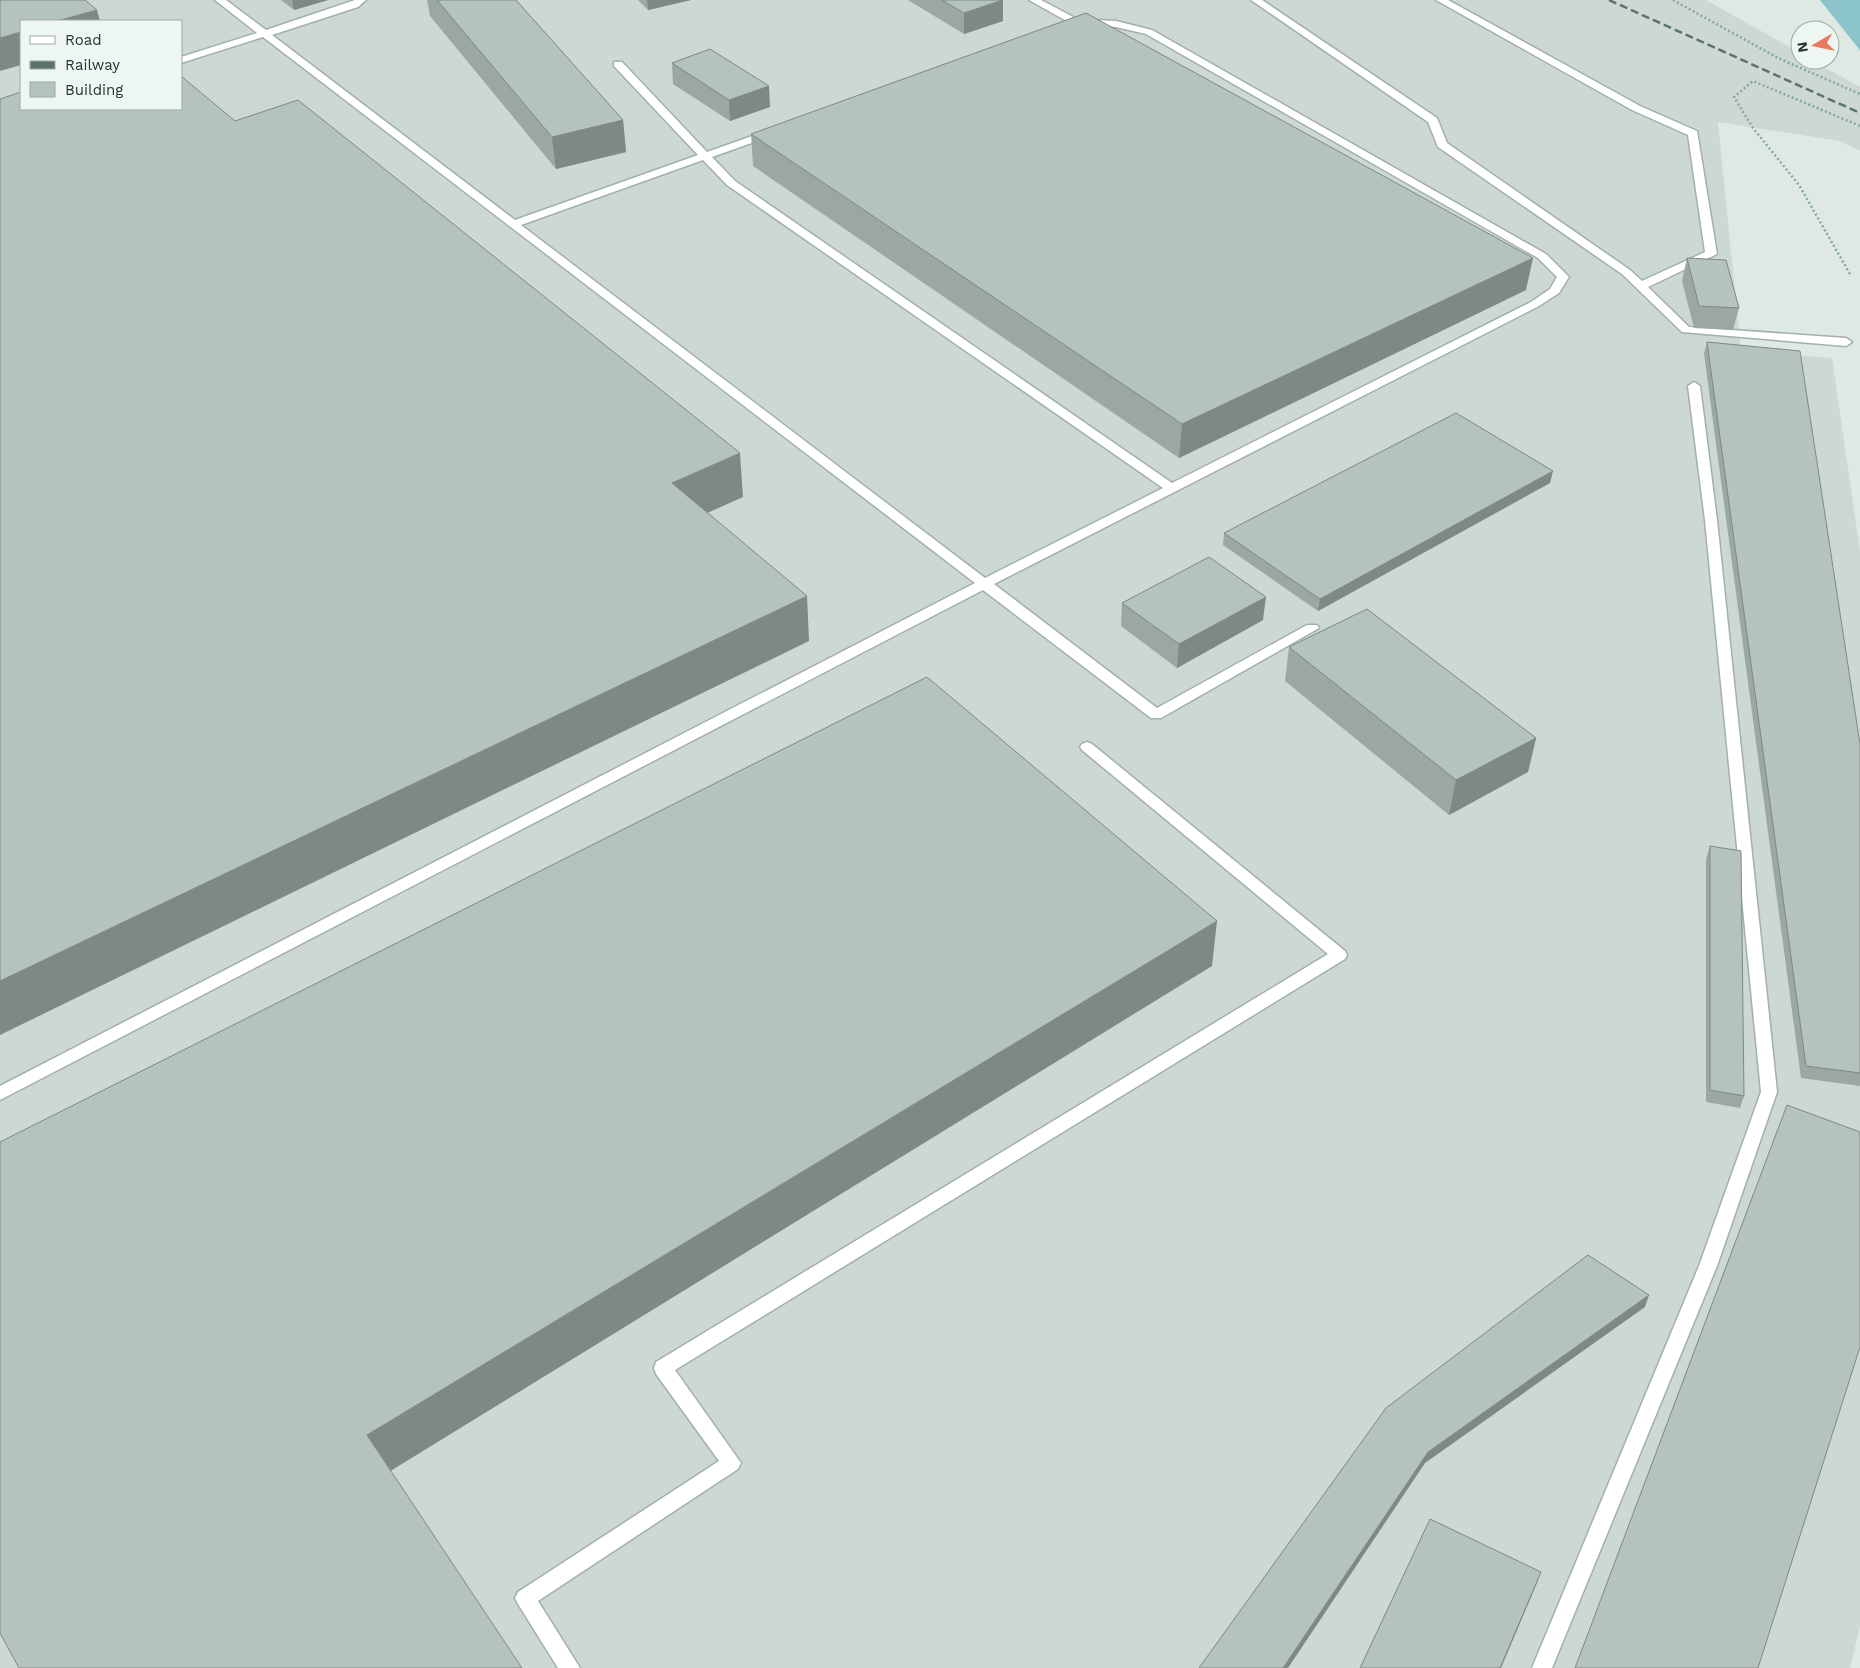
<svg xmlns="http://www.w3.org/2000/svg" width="1860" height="1668" font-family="'Work Sans',sans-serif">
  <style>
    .built { fill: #cdd8d2; fill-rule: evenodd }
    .water { fill: #8ac3ca }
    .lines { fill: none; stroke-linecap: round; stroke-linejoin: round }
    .minor-casing { stroke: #a2b0aa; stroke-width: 3 }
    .path { stroke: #81aa9b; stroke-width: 2.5; stroke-dasharray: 2 2.5; stroke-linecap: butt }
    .minor { fill: #fff; fill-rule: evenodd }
    .rail { stroke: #5b736b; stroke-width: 2.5; stroke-dasharray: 8 4; stroke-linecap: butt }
    .wall { fill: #9ba8a2 }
    .shaded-wall { fill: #7e8884 }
    .building { fill: #b4c3bc; stroke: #7e8884 }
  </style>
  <rect width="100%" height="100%" fill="#dee9e4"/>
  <path class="built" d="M0,0H1706L1800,53V60H1811L1860,87V151L1840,141L1718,122L1741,351L1832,358L1860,551V1626L1850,1668H0ZM21,21H181V109H21Z"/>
  <path class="water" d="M1820,0H1860V51L1859,49Z"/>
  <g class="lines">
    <defs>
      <path id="minor" d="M215,0H226L266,30L355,0H366L358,7L272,35L515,220L698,155L614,66V62H622L707,152L766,131H774V135L712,157L735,181L1172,483L1531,302L1550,289L1557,277L1538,258L1146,34L1116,27L1072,24L1029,0H1041L1077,19L1116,21L1152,30L1546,254L1569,277L1559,293L1539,306L994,584L1157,708L1307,625H1317L1319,628L1161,718H1151L983,590L0,1100V1086L975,583L263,37L181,63V57L257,33ZM703,160L727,185L1163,488L985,578L521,225Z
        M1251,0H1262L1437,118L1447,143L1630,270L1642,281L1705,252L1688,135L1632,110L1436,0H1448L1640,106L1697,131L1717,254L1648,287L1689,327L1846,338L1852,342L1846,346L1682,332L1622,274L1438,147L1428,122Z
        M1694,382L1700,386L1717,520L1777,1092L1717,1266L1552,1668H1532L1699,1266L1761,1092L1705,520L1688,386Z
        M1087,742L1092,744L1345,951L1347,955L1345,959L675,1370L741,1463L738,1469L538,1601L580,1668H558L518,1604L515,1598L518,1592L719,1461L656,1374L654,1368L656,1362L1328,954L1082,750L1080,747L1082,744Z"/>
    </defs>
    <use href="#minor" class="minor-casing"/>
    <path class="path" d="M1673,0L1778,58L1860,94
      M1850,274L1799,185L1753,128L1734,97L1753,81L1860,126"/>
    <use href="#minor" class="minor"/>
    <path class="rail" d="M1609,0L1860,113"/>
  </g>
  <path class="wall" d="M281,0H328L294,10Z
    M427,0H516L623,120L626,152L556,169L430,16Z
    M638,0H691L648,10Z
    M908,0H1003V21L964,34Z
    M672,63L770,107L730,121L673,84Z
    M751,134L1526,290L1179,458L753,166Z
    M1687,258L1739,308L1733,330L1694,328L1682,281Z
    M1707,342L1860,744V1086L1801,1078L1704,354Z
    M1550,483L1318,611L1223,545L1224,533Z
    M1122,603L1263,620L1177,668L1121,626Z
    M1289,647L1536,738L1528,772L1449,815L1285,681Z
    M1710,846L1744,1096L1740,1108L1706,1102V859Z"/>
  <path class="shaded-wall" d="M292,0H328L294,10Z
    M647,0H691L648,10Z
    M1003,0V21L964,34V13Z
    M97,10L100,21H57Z
    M21,32V65L0,71V38Z
    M769,86L770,107L730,121L729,100Z
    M623,120L626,152L556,169L552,137Z
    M1533,258L1526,290L1179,458L1182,424Z
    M740,453L743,497L676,527L672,483Z
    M1553,471L1550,483L1318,611L1320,599Z
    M807,596L809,641L0,1035V981Z
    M1266,597L1263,620L1177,668L1179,644Z
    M1536,738L1528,772L1449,815L1456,780Z
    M1217,921L1212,966L379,1478L367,1435Z
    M1649,1295L1645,1307L1425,1463L1288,1668H1283L1428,1452Z
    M1541,1572L1537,1583L1501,1668H1500Z"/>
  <path class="building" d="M0,0H85L97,10L57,21H21V32L0,38Z
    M437,0H516L623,120L552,137Z
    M942,0H1003L964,13Z
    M1086,13L1533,258L1182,424L751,134Z
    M710,49L769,86L729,100L672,63Z
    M181,76L235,121L298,100L740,453L672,483L807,596L0,981V99L21,92V109H181Z
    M1687,258L1726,260L1739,308L1699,306Z
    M1707,342L1800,351L1860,744V1073L1806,1066Z
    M1456,413L1553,471L1320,599L1224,533Z
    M1209,557L1266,597L1179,644L1122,603Z
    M1367,609L1536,738L1456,780L1289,647Z
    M927,677L1217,921L367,1435L522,1668H19L0,1633V1142Z
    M1710,846L1741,851L1744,1096L1710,1090Z
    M1787,1105L1860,1132V1347L1758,1668H1575Z
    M1588,1255L1649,1295L1428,1452L1283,1668H1199L1386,1408Z
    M1430,1519L1541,1572L1500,1668H1360Z"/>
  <rect x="20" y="20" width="162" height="90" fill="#eef6f2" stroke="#9caaa4"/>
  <rect x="30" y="36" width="25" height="8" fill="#ffffff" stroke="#9caaa4"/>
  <text x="65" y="45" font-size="15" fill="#213730">Road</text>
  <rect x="30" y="61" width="25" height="8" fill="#5b736b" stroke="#9caaa4"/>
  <text x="65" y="70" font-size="15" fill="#213730">Railway</text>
  <rect x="30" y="82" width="25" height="15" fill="#b4c3bc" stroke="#9caaa4"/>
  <text x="65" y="95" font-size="15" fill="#213730">Building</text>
  <g transform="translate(1815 45) rotate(261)"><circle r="24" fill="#eef6f2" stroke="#9caaa4"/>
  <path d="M0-4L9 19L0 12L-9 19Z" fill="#e7795f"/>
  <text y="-8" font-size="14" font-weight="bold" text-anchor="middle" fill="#213730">N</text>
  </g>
</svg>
